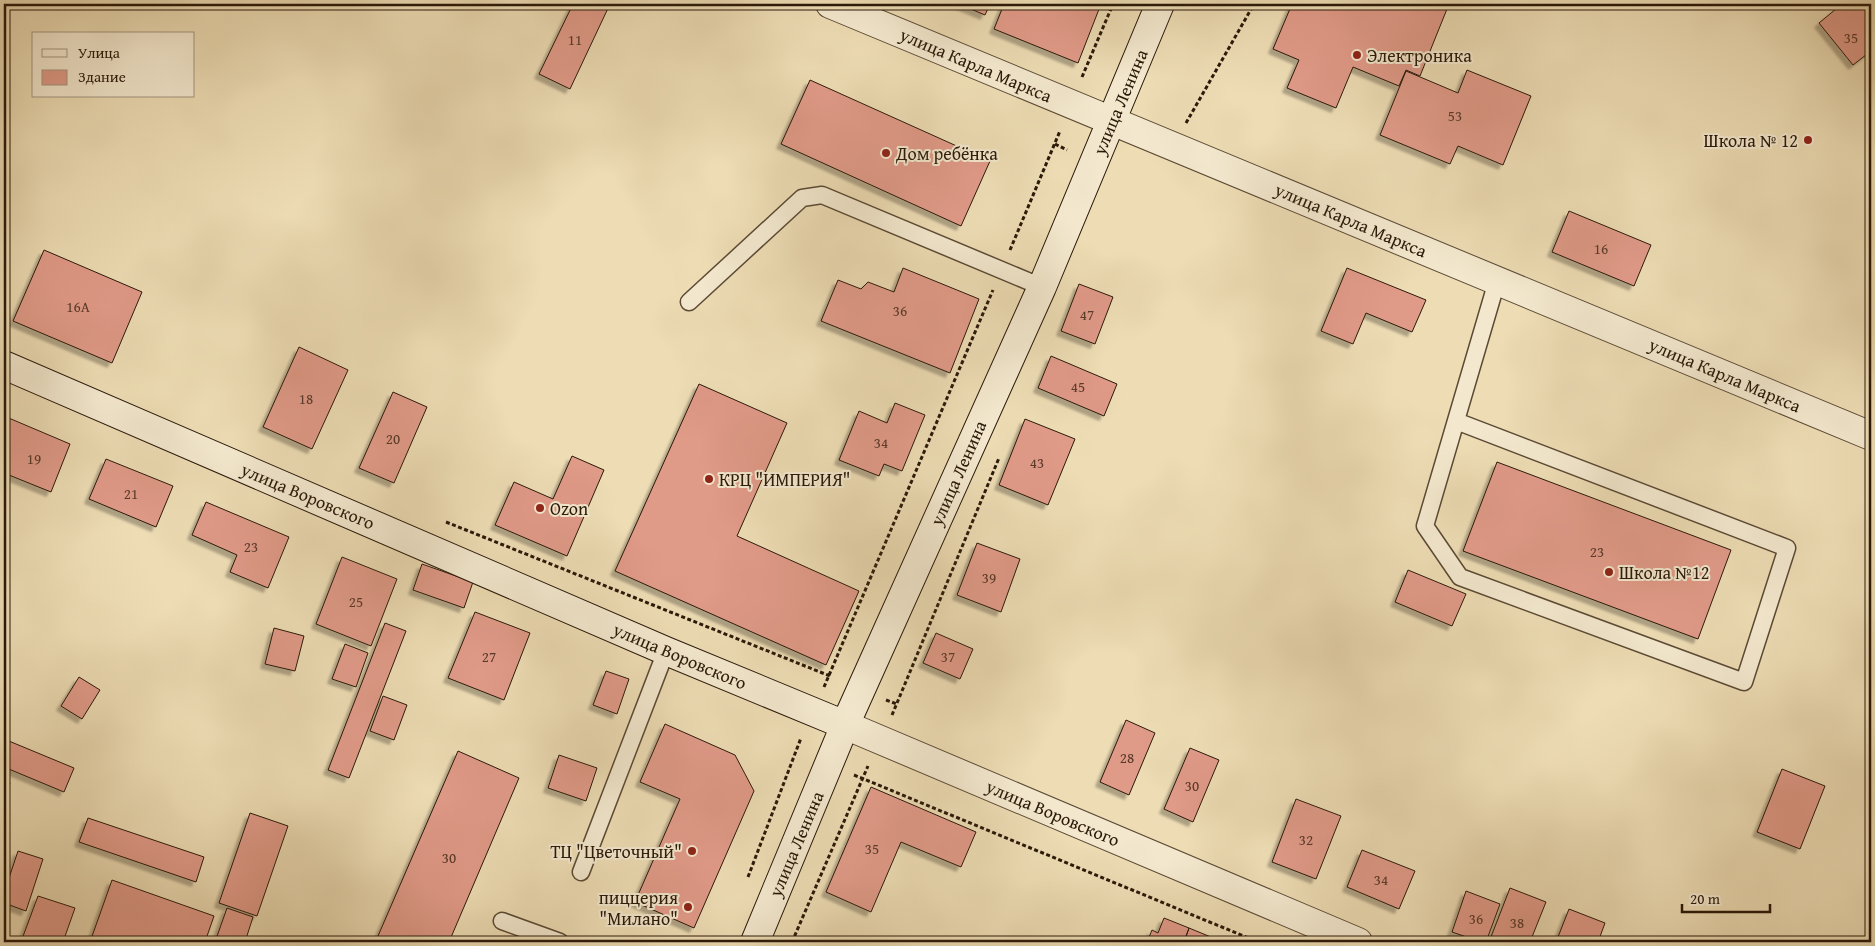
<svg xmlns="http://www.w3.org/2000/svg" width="1875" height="946" font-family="'Gentium Book Plus',serif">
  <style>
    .building { fill: #e09a88; stroke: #2a1909; filter: url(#shadow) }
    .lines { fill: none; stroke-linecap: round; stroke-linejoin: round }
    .lane-casing { stroke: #5b4a34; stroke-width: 19 }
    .street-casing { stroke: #5b4a34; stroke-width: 30 }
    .secondary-casing { stroke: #2a1909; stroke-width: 30 }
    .path { stroke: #2a1909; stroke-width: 3; stroke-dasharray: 4 2.5; stroke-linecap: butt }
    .lane { stroke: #f3e8ce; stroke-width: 16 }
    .street { stroke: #f3e8ce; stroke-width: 28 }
    .secondary { stroke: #f3e8ce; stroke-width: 28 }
    .poi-dot { fill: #8f2418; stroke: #f3e8ce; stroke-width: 2 }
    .labels { text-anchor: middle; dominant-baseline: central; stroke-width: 4; stroke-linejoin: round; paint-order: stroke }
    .number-label { font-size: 15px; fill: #583929 }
    .poi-label { font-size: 18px; fill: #2a1909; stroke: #f3e8ce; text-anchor: start }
    .street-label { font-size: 18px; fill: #2a1909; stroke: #f3e8ce }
  </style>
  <defs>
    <filter id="shadow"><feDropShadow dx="-4.5" dy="4.5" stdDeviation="1" flood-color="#0004"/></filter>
  </defs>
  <rect width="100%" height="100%" fill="#eddcb4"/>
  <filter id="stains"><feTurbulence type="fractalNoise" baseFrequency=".004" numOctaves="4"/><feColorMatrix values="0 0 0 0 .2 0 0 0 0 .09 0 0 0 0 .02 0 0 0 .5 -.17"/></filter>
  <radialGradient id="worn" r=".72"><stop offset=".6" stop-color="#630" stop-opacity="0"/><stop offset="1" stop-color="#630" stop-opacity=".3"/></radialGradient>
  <path class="building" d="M573,4H610L570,89L539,74Z
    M959,4H990L985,15Z
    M1004,4H1101L1078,63L994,29Z
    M1292,4H1449L1420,76L1406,70L1399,86L1353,67L1336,108L1287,88L1299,60L1273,49Z
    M1842,4H1871V51L1853,65L1819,23Z
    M1467,70L1531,96L1503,165L1458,146L1450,164L1380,135L1406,71L1458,93Z
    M810,80L990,161L961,226L781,144Z
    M1569,211L1651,245L1634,286L1552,252Z
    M44,250L142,292L112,363L13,321Z
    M903,268L979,299L950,373L821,321L838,280L861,289L868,282L894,292Z
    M1347,268L1426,300L1412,332L1366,313L1353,344L1321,331Z
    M1079,284L1113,297L1095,344L1061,331Z
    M299,347L348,370L312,449L263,427Z
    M1051,356L1117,384L1104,416L1038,388Z
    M699,384L787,423L737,536L859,591L826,665L615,571Z
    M393,392L427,407L394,483L359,468Z
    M895,403L925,415L902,471L884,464L879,476L839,460L859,411L887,423Z
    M4,416L70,444L51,492L4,473Z
    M1025,419L1075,439L1048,505L999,485Z
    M572,456L604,470L567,556L495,525L514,482L553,499Z
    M106,459L173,486L156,527L89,499Z
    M1497,462L1731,550L1698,639L1463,551Z
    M206,502L289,537L268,588L230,572L237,555L192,535Z
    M977,543L1020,559L1001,612L957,595Z
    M342,557L397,579L371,646L316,624Z
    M422,564L473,582L464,608L413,590Z
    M1408,570L1466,594L1452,626L1395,602Z
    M475,612L530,633L504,700L448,678Z
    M385,623L406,631L349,778L328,770Z
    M274,628L304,636L295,671L265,664Z
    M936,633L973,649L960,679L923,663Z
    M345,644L368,653L356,687L332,679Z
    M606,671L629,679L617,714L593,705Z
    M79,677L100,690L82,719L61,706Z
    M383,696L407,705L394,740L370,731Z
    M1126,720L1155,733L1129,795L1100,782Z
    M665,724L735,755L754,791L694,928L635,902L680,799L640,782Z
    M4,739L74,768L64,792L4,767Z
    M1190,748L1219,760L1193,822L1164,809Z
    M458,751L519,778L449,942H393L378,936Z
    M559,755L597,768L586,801L548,788Z
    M1782,769L1825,786L1800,849L1757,832Z
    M4,781L10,783L4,802Z
    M871,787L976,832L961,867L901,842L871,912L826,892Z
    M1296,799L1341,816L1316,879L1272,862Z
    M250,813L288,826L257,916L219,903Z
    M88,818L204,857L196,882L79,842Z
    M1362,850L1415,871L1399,909L1347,887Z
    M18,851L43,859L26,911L4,903V893Z
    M112,880L214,916L205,942H90Z
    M1510,888L1546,902L1530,942H1489Z
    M1466,891L1500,904L1486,942H1481L1452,932Z
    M38,896L75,908L63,942H32L22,939Z
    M227,908L253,917L245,942H215Z
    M1569,909L1605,923L1598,942H1556Z
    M1164,918L1189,928L1184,942H1147L1152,930L1158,933Z
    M1189,928L1223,942H1184Z"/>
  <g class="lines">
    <defs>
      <path id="lane" d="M689,302L802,198L822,195L1042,287
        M1456,421L1787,548L1744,682L1460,577L1425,526L1497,281
        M581,872L666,651
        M502,921L560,942"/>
      <path id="street" d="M830,4L1871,436
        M845,725L1358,942"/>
      <path id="secondary" d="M4,365L666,651L845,725
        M755,942L845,725L1042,287L1160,4"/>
    </defs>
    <use href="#lane" class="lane-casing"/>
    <use href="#street" class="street-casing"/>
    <use href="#secondary" class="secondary-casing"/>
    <path class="path" d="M1082,77L1113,4
      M1186,123L1254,4
      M1055,144L1067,150
      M1010,250L1060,131
      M446,522L830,676
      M824,687L993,290
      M886,700L897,704
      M892,715L999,458
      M854,775L1258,942
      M748,877L801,738
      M792,942L868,766"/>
    <use href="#lane" class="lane"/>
    <use href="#street" class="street"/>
    <use href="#secondary" class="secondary"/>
  </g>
  <g class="poi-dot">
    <circle cx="1357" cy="55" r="5"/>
    <circle cx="1808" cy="140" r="5"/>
    <circle cx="886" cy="153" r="5"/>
    <circle cx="709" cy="479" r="5"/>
    <circle cx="540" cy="508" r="5"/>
    <circle cx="1609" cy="572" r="5"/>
    <circle cx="692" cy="851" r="5"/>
    <circle cx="688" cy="907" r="5"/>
  </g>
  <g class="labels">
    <g class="number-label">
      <text x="1851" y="37">35</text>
      <text x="575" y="39">11</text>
      <text x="1455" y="115">53</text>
      <text x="1601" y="248">16</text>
      <text x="78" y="306">16А</text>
      <text x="900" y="310">36</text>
      <text x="1087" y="314">47</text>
      <text x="1078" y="386">45</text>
      <text x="306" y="398">18</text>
      <text x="393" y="438">20</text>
      <text x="881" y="442">34</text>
      <text x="34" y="458">19</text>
      <text x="1037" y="462">43</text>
      <text x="131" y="493">21</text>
      <text x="251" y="546">23</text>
      <text x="1597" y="551">23</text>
      <text x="989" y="577">39</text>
      <text x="356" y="601">25</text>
      <text x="489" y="656">27</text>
      <text x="948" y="656">37</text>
      <text x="1127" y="757">28</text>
      <text x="1192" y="785">30</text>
      <text x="1306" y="839">32</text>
      <text x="872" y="848">35</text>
      <text x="449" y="857">30</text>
      <text x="1381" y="879">34</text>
      <text x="1476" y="918">36</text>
      <text x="1517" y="922">38</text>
    </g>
    <g class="poi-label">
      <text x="1367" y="55">Электроника</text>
      <text x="1798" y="140" text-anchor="end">Школа № 12</text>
      <text x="896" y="153">Дом ребёнка</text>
      <text x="719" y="479">КРЦ "ИМПЕРИЯ"</text>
      <text x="550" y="508">Ozon</text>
      <text x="1619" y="572">Школа №12</text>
      <text x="682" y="851" text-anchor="end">ТЦ "Цветочный"</text>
      <text x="678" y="897" text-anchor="end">пиццерия<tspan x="678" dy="21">"Милано"</tspan></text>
    </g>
    <g class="street-label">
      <text transform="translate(976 65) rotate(23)">улица Карла Маркса</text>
      <text transform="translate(1120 102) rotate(-67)">улица Ленина</text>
      <text transform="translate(1351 220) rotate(23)">улица Карла Маркса</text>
      <text transform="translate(1725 375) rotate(23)">улица Карла Маркса</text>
      <text transform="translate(958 473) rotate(-66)">улица Ленина</text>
      <text transform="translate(308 496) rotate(23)">улица Воровского</text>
      <text transform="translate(680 656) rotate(23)">улица Воровского</text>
      <text transform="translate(1053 813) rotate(23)">улица Воровского</text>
      <text transform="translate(796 844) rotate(-67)">улица Ленина</text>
    </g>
  </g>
  <rect width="1875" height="946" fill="none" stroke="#eddcb4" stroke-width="20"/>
  <rect x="5" y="5" width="1865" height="936" fill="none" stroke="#2a1909" stroke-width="2.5"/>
  <rect x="10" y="10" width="1855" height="926" fill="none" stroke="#2a1909"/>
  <rect x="32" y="32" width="162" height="65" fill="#f3e8ce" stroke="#a3957f"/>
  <rect x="42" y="49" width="25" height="8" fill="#f3e8ce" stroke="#a3957f"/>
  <text x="78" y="58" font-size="15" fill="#2a1909">Улица</text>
  <rect x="42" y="70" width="25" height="15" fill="#e09a88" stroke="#a3957f"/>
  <text x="78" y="82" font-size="15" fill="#2a1909">Здание</text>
  <path d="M1682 904v8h88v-8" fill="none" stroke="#2a1909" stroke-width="2.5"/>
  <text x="1690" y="904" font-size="15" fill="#2a1909" stroke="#f3e8ce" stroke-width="4" paint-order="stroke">20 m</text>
  <rect width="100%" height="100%" filter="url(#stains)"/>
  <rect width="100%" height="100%" fill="url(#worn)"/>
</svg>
